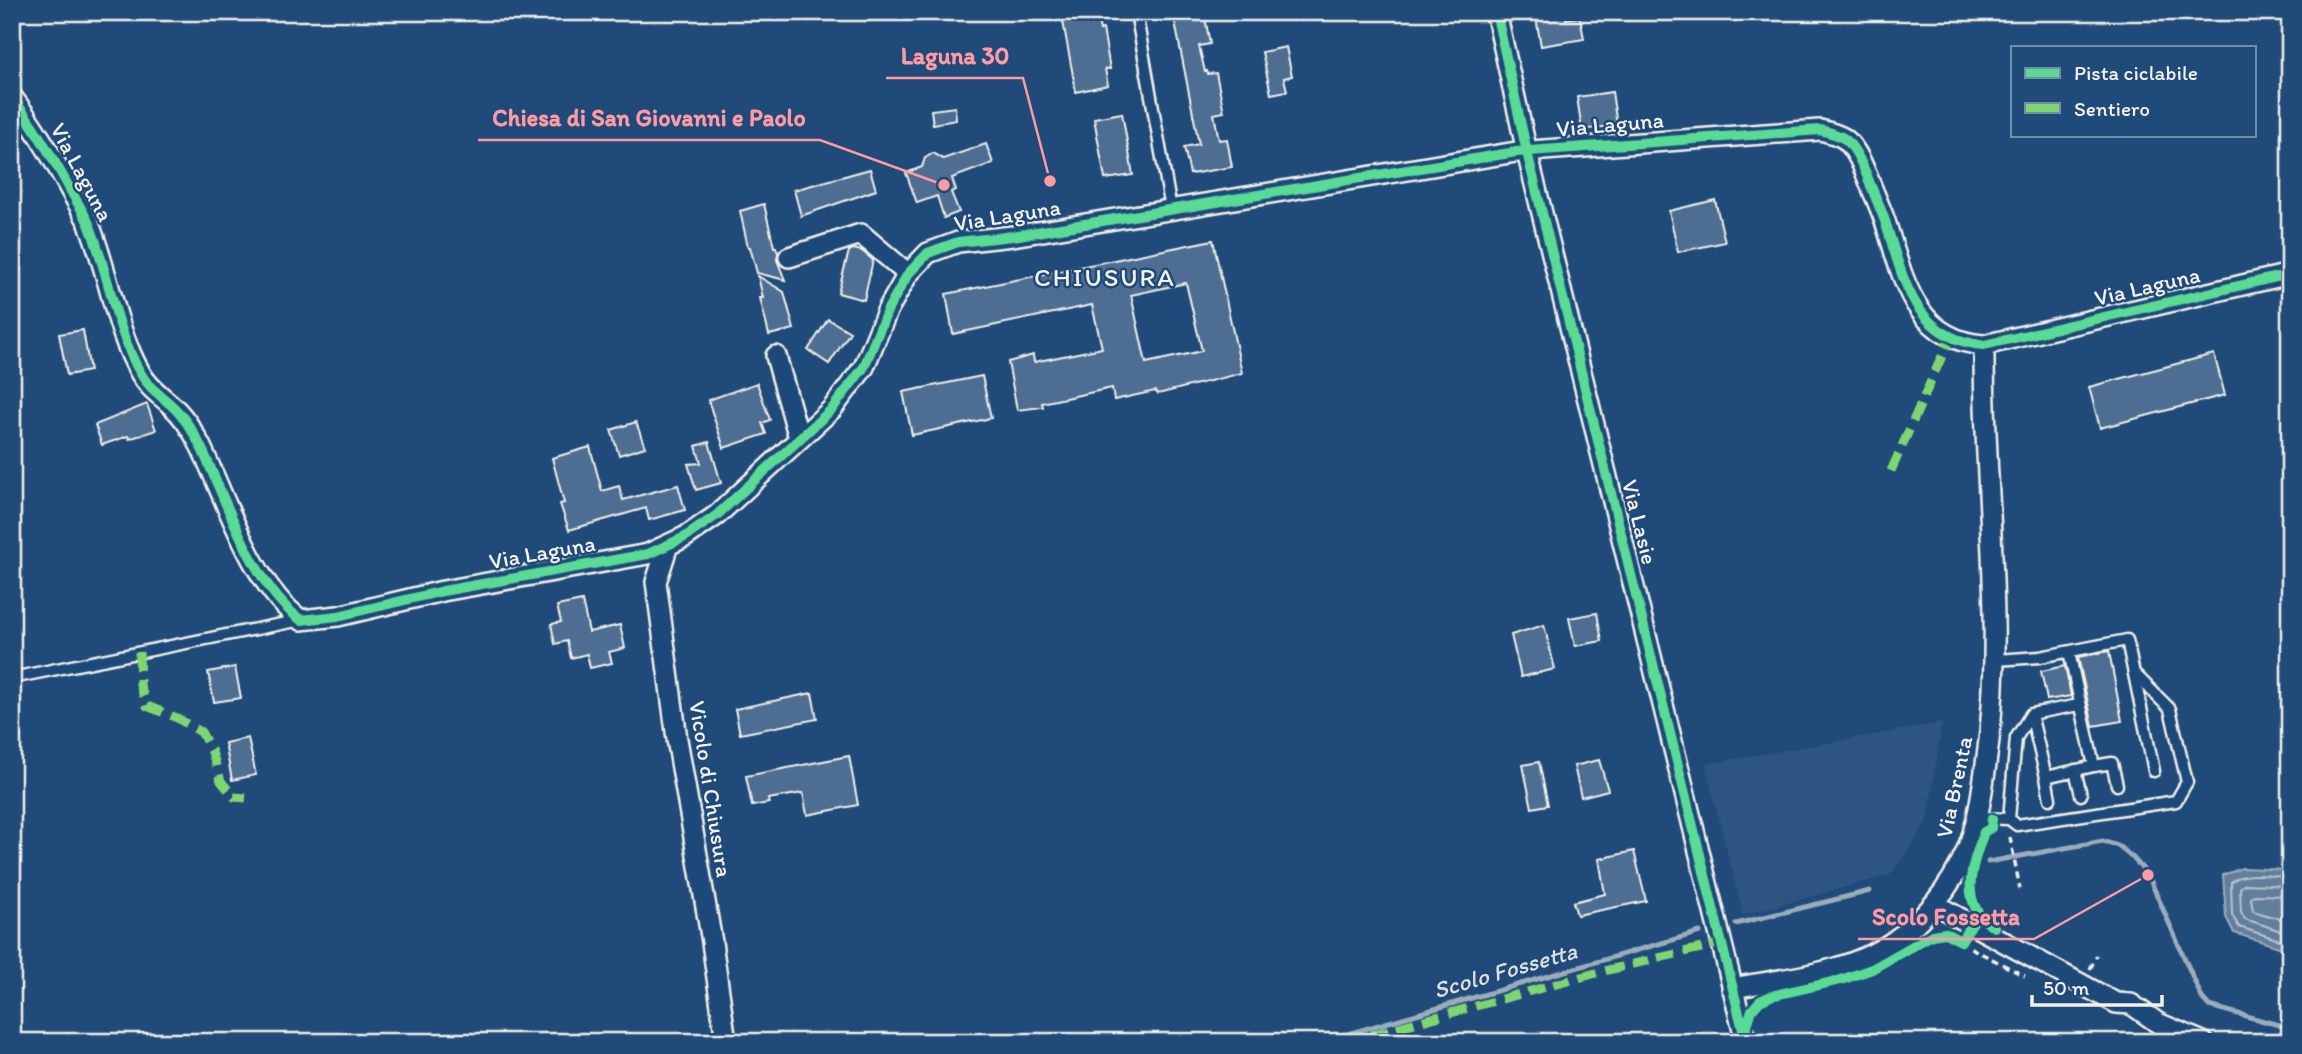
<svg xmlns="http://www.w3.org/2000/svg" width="2302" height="1054" font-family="Itim,sans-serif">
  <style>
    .built { fill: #2d5581 }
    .water { fill: #627e9d; stroke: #9cacbb; stroke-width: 2 }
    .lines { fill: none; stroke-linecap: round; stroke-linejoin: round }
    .shore { stroke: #bac3ca; stroke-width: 2 }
    .stream { stroke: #9cacbb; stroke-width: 5 }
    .building { fill: #4d6e92; stroke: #f4f1e8; stroke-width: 2; fill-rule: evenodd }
    .lane-casing { stroke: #f4f1e8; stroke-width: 15 }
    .street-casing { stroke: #f4f1e8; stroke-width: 24 }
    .path { stroke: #f4f1e8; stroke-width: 3.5; stroke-dasharray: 7 5; stroke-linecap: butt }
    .lane { stroke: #1f4a7a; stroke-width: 10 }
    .street { stroke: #1f4a7a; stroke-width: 19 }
    .quiet { stroke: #7fd670; stroke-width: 9; stroke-dasharray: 18 9; stroke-linecap: butt }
    .cycleway-casing { stroke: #1f4a7a; stroke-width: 15 }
    .cycleway { stroke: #5adb95; stroke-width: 10 }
    .labels { text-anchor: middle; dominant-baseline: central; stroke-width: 5; stroke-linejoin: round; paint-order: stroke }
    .street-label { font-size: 23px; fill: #f4f1e8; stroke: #1f4a7a }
    .water-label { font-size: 24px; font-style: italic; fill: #dee0dd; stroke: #1f4a7a }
    .quarter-label { font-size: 26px; letter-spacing: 2px; fill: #f4f1e8; stroke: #1f4a7a }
    .leader { fill: none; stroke: #ff9aa2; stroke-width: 2.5 }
    .callout-dot { fill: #ff9aa2; stroke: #1f4a7a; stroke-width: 2.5 }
    .callout-label { font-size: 24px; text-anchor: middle; font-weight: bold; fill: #ff9aa2; stroke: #1f4a7a; stroke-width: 5; stroke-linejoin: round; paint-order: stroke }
  </style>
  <rect width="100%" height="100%" fill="#1f4a7a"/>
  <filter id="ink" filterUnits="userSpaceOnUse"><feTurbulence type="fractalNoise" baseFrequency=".0143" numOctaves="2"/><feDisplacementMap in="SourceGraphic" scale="14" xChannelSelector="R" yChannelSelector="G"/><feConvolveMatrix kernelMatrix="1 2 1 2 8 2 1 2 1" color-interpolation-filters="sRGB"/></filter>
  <g filter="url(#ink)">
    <path class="built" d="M1942,723L1928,819L1913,844L1890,875L1743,915L1705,764Z"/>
    <path class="water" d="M2242,868L2290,870V946L2285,949L2234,933L2226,917L2223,875Z"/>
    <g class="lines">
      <path class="shore" d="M2290,877C2272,877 2244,870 2231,882L2232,915L2239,927L2283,941H2290
        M2290,886L2245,884L2240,888L2241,912L2245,919L2284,932H2290
        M2290,896L2254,895L2251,898L2253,911L2290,922"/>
      <path class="stream" d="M1988,862L2103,841L2118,846L2133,858L2148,875L2202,998L2209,1006L2290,1028
        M1736,924L1870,891
        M1320,1042L1700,932"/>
    </g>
    <path class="building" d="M1083,12H1096L1100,30L1103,29L1110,69H1105L1108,85L1076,92L1062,16Z
      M1173,12H1204L1210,44L1199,46L1205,72L1207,71L1208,74L1216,73L1224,112L1214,114L1219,140L1227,139L1232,167L1190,174L1184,147L1199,144Z
      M1535,12H1565L1566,19L1580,17L1584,39L1541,46Z
      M1286,47L1292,76L1284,78L1287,91L1271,94L1262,52Z
      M1612,92L1617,125L1582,130L1577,97Z
      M955,107L956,120L933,124L931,110Z
      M1122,113L1133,175L1105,179L1094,118Z
      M986,144L993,163L952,178L956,190L951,192L959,212L944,218L937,196L917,203L906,173L922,167L925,158L930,155L933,153L943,159Z
      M870,169L876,190L801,216L794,190Z
      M1715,200L1725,242L1678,252L1669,211Z
      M764,204L774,247H776L778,253L777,260L785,280L757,273L750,247H748L740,211Z
      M1213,240L1242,373L1158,394L1155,391L1114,400L1112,388L1042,403L1043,407L1017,410L1008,362L1033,355L1034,362L1102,348L1092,305L953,334L946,294ZM1186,283L1202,351L1146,363L1131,295Z
      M853,249L862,251L873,260L864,300L838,293L849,251Z
      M758,276L784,292L794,329L769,335L760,298H763Z
      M828,319L850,332L829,364L808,350Z
      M83,330L90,371L67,375L59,334Z
      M2214,354L2225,395L2100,428L2089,387Z
      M982,376L991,418L912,435L903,392Z
      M757,383L770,420L762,423L766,434L724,448L708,400Z
      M147,404L156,430L129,439L128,436L102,445L95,425Z
      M636,422L645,447L619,455L611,430Z
      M709,442L721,483L696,490L688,464L701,463L696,446Z
      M590,447L602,491L619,486L623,500L678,485L685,510L649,520L646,508L569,530L560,504L564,503L552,458Z
      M582,601L589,632L620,625L625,648L609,652L612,663L590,668L587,654L571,658L567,641L555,644L551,624L561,622L557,606Z
      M1597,613L1602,641L1575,646L1569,618Z
      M1544,625L1555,669L1521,677L1511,635Z
      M2109,651L2122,721L2093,726L2078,657Z
      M2065,666L2071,696L2047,700L2041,671Z
      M235,667L241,698L214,702L208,672Z
      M812,693L817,719L740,734L735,709Z
      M248,738L256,775L232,780L225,743Z
      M849,756L858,805L807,815L803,793L768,799L769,803L752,806L746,776Z
      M1599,760L1608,790L1581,797L1574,766Z
      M1539,762L1548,805L1532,808L1523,765Z
      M1634,851L1646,901L1577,915L1573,902L1605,894L1599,859Z"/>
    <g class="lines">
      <defs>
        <path id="lane" d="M1136,12L1171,209
          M1996,660L2040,657L2127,640L2154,771
          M12,678L301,620
          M2031,714L2046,777L2094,766L2069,652
          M2094,766L2112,763L2117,785
          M2075,770L2081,795
          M2046,777L2050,799
          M1976,818L2009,819L2016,738L2031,714L2079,705
          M2009,819L2017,825L2176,801L2187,782L2170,709L2134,673"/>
        <path id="street" d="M1496,12L1527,152L1746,1042
          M12,97C35,127 53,158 71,191C77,202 84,213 89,224C108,270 116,332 141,374C149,388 159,394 170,404C183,415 194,433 201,447C227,501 252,585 301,620L338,616L443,591L648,554L685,537L717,515L832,409L864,367L888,309L908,274L928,253L958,242L1013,236L1516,152L1820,130C1829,132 1837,134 1845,139C1856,148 1864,168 1869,181C1874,194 1880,207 1885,221C1903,276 1913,340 1984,345L2290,274
          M789,257L861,234L908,274
          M776,356L799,438
          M668,545L656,582L677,739L712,942L726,1042
          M1934,904L2116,1003L2131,1004L2158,1023L2203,1042
          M1732,988C1786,978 1848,974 1894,941C1925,919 1951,887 1966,852C1978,825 1982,792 1986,764C2006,625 1983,485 1984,345"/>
      </defs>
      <use href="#lane" class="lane-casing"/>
      <use href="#street" class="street-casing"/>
      <path class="path" d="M2010,837L2020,889
        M1961,941L1963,944L2025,976
        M2090,969L2097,955"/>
      <use href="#lane" class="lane"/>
      <use href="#street" class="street"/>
      <path class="quiet" d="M1891,471L1950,338
        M139,652L140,685L147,706L177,718L201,732L212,752L221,781L234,797L246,798
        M1345,1042L1600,972L1722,943"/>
      <defs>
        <path id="cycleway" d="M1496,12L1527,152L1746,1042
          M12,97C35,127 53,158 71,191C77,202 84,213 89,224C108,270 116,332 141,374C149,388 159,394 170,404C183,415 194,433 201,447C227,501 252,585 301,620L338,616L443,591L648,554L685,537L717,515L832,409L864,367L888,309L908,274L928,253L958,242L1013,236L1516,152L1820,130C1829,132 1837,134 1845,139C1856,148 1864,168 1869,181C1874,194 1880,207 1885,221C1903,276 1913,340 1984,345L2290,274
          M1992,819L1991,828L1984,832C1972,866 1957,904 1994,927
          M1744,1034L1752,1010L1760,1001L1771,996L1841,980L1872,969L1932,935L1945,933L1961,941L1978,914"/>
      </defs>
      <use href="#cycleway" class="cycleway-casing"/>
      <use href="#cycleway" class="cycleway"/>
    </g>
  </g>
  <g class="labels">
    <g class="street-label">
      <text transform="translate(1610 124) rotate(-5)">Via Laguna</text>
      <text transform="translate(82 172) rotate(62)">Via Laguna</text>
      <text transform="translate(1007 215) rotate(-9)">Via Laguna</text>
      <text transform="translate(2147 286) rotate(-13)">Via Laguna</text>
      <text transform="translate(1640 522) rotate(76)">Via Lasie</text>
      <text transform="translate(542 552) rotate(-10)">Via Laguna</text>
      <text transform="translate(1954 787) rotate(-78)">Via Brenta</text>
      <text transform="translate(711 789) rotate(81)">Vicolo di Chiusura</text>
    </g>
    <g class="water-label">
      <text transform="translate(1505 970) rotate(-16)">Scolo Fossetta</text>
    </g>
    <g class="quarter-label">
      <text x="1105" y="277">CHIUSURA</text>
    </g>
  </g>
  <path class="leader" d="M1050 181L1023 78H886M944 185L820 140H478M2148 875L2034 939H1858"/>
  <g class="callout-dot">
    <circle cx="1050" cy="181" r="7"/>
    <circle cx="944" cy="185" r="7"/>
    <circle cx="2148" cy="875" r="7"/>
  </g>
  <g class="callout-label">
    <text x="955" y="64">Laguna 30</text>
    <text x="649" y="126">Chiesa di San Giovanni e Paolo</text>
    <text x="1946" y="925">Scolo Fossetta</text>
  </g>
  <rect width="2302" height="1054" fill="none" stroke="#1f4a7a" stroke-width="42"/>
  <rect x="21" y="21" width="2260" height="1012" fill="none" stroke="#f4f1e8" stroke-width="2.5" filter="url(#ink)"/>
  <rect x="2011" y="46" width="245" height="91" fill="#1f4a7a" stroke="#748da6" stroke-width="2"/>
  <rect x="2025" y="68" width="35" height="10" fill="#5adb95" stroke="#748da6" stroke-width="2"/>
  <text x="2074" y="80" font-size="21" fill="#f4f1e8">Pista ciclabile</text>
  <rect x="2025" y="103" width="35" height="10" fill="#7fd670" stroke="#748da6" stroke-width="2"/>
  <text x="2074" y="116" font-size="21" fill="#f4f1e8">Sentiero</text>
  <path d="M2032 995v10h130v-10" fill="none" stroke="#f4f1e8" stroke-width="3.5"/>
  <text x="2043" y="995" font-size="21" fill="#f4f1e8" stroke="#1f4a7a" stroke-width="5" paint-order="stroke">50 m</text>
</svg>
